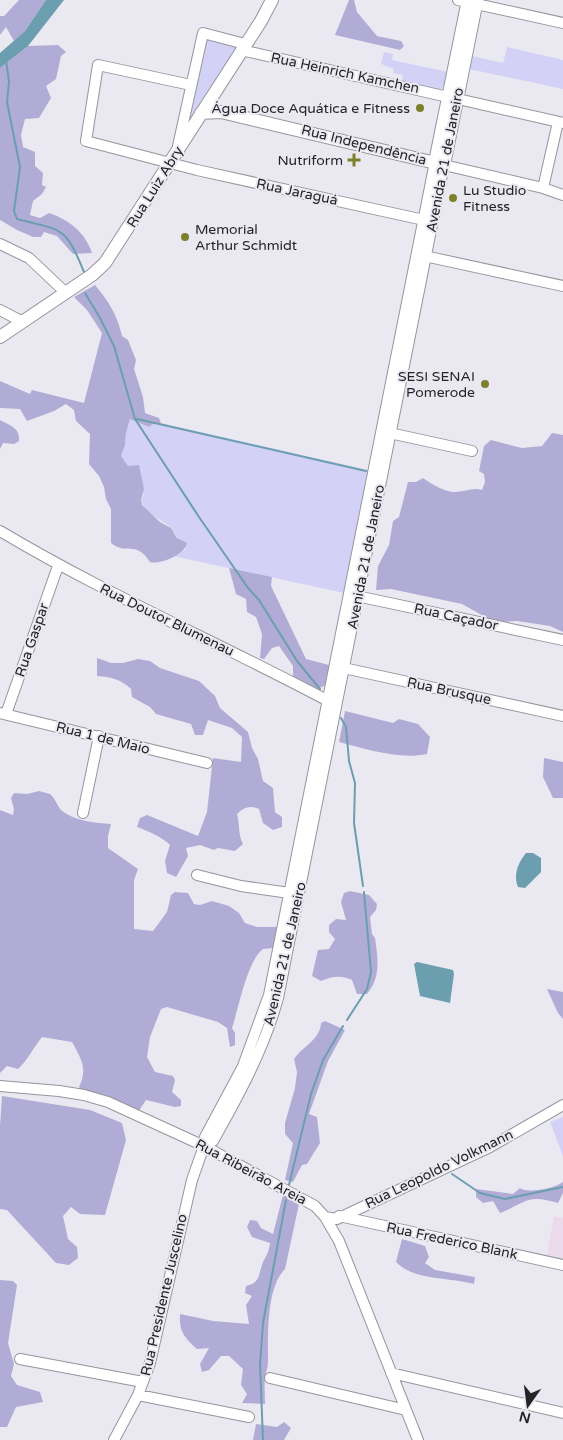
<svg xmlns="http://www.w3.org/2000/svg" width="563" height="1440" font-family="'Varela Round',sans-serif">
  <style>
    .medical { fill: #eadaec }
    .green { fill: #d4d1f6 }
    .forest { fill: #b1acd6 }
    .water { fill: #6b9eaf }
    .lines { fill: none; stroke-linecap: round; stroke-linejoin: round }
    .stream { stroke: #6b9eaf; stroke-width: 2 }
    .minor-casing { stroke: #95959d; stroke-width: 12 }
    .major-casing { stroke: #95959d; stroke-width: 14 }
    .minor { stroke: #fff; stroke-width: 10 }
    .major { stroke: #fff; stroke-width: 12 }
    .poi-dot { fill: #7c802a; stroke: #eae9f2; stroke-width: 2 }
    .labels { text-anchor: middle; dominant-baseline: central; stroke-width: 4; stroke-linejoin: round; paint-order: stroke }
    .street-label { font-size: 14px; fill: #242427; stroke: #eae9f2 }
    .poi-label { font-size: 14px; fill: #242427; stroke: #eae9f2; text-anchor: end }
  </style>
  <rect width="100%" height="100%" fill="#eae9f2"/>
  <path class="medical" d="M554,1216L563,1218V1258L547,1255Z"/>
  <path class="green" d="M206,39L237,46L187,127Z
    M507,47L563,60V89L469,69L472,56L503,63Z
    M384,52L393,54L392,60L448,72L445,84L440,90L402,82L403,75L393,73L394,69L381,64Z
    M130,419L149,427L153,424L161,423L368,470L344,593L173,556L186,549C180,542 175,532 169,526C159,518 144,513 141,500L144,494L121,456L125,445L126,433Z
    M563,1117V1156L550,1122Z"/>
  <path class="forest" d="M19,0H46L25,31L14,41L6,27L0,35V16H4Z
    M349,0H354L357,12L377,36L401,41L404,46L400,50L335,35Z
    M58,45L66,52L61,56L56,79L46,86L51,98L39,118L25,119L21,135L23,147L35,152V166L43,173L42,185L46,187L42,194L33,201L30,215L40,218L49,213C68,219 86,233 92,253L73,254L57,236L44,232L41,237H33L17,230L0,220V68L28,46Z
    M95,285C109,302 117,314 122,336L128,340L136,360L134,369L143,397L145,413L159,418L161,423L153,424L149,427L130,419L126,433L125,445L121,456L128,466L139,465L144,489L141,500L142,505L160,522L171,528L177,538L187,543C185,554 161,565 150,562C135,539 126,556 111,543V509L106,499L104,487L99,476L89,464L90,434L76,421L74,410L66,404L54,411L27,421L20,409L0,408V381L30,394L32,390L84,403L102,333L87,310L74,297Z
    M0,420C11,426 20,428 19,441L14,444L3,443L0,449Z
    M552,433L563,435V632L550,626L517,621L502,622L487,618L462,604L391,589L376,590L378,566L389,545L393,521L399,517L408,482H416L423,478C431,484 445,492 455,492C465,492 472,487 482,490L485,482L484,474L479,471L484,446L491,440L522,448L542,446Z
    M229,568L272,577L271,586L306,659L329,665L326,685L315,690L297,681L293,676V666L279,646L272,648L264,659L260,658L262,634L256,617L247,612L246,599L236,594Z
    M97,658L111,663H123L138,659L150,661L160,668L199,681L215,696L220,708L248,732L252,748L258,759L263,781L273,788L275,812L282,817V827L273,830L263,823L259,809C250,805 244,807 237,814C240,825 238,835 243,844L235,851L218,848L214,850L200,845L186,848L188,856L176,877L167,873L165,861L170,845C162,837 148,831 137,827L140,818L147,815L198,836L207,812L213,758L241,762L242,737L232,728L208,720L203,735H195L191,724L156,714L150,707L132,697L131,689C120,679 112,677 97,676Z
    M345,711L393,723L399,719L418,724L430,737L427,754C399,760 366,749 339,742Z
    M544,758L563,762V798H553L543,777Z
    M39,791L50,794C55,798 57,805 61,810C74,821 95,823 111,824L108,836V848L138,869L134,880V929L153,931L167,912L171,895L175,892L188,893L194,904L200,905L212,901L229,906L239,913L245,923L257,927H278L274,948L263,949C247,961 239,1007 232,1028L235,1033V1045L230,1047L227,1028L218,1022L167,1007L161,1009L150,1037L147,1057L155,1072L173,1076L175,1080L172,1092L181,1100V1106L175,1107L146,1100L138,1112L109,1097L81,1089L79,1087C88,1068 81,1059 72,1042L42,1037C33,1048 28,1060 18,1069L7,1066L0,1073V810L13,815L14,809L11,798L14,793L27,794Z
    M350,891L369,895L377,904L376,910L370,917L372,934L375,938C378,959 381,977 367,994H357L352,980C340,975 333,976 321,981L312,976L318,950L329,949L335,939L329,932V925L336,919L346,920L341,902L344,893Z
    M547,989L563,992V1019L558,1013Z
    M325,1021L345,1030L328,1061L309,1114L317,1117L320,1143L307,1164L302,1165L293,1182L285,1180L293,1143L285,1134V1123L295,1088L297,1072L294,1059C303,1046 320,1040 321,1023Z
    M2,1096L90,1110L122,1123L126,1140L105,1215L80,1214L71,1207L63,1216L68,1239L77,1247L78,1258L69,1265L56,1263L7,1210L0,1209V1126Z
    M563,1182V1193L558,1203C526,1194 528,1202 500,1213L493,1201L483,1203L476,1197V1189L513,1194L520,1188C528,1194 556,1188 563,1182Z
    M283,1195L299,1204L285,1269C266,1288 268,1336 268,1362C268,1367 266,1372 265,1377C264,1386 265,1395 265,1404L242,1403L247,1394L241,1385L243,1369L229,1356H221L209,1370L202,1372L200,1364L209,1348L197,1349C184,1337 179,1332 180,1314L213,1321L249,1324L246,1305L252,1296L245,1293L246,1286C261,1283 258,1274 263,1262C267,1255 269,1251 270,1243L252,1237L247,1227L250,1220L257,1221L261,1228L273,1234Z
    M402,1239L425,1246L429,1257L425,1263L435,1270L475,1277L474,1284C450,1277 414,1281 396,1262Z
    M0,1280L13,1281L17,1285L8,1343L14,1364L11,1376L17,1385L40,1392L43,1402L16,1407L7,1427H0Z
    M284,1422L291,1428L284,1440H253L256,1424L277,1427Z"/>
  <path class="water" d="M46,0H64L28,46L0,68V53L25,31Z
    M526,853H533L541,858V872L525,888L518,887C513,875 518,863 526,853Z
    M417,962L453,970L454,974L450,1003L420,996L414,964Z"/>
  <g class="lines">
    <path class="stream" d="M6,60L9,82L7,102L20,167L14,211L17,219C64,231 65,226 84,272
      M85,293L100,318L114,346L135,419L199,517L248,588L259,600L297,661L320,689
      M137,419L366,471
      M341,718L346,727L349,761L355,783L354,823L363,886
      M347,1020L367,989L371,972L364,892
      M452,1174L480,1193L505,1199L563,1187
      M289,1185L311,1094L323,1060L343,1026
      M263,1440L260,1364L263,1323L286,1200"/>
    <defs>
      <path id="minor" d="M458,0L563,23
        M241,50L448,97
        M191,85L98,65L86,141L197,170L424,220
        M458,99L563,123
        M178,146L203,33L245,44
        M543,188L558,122
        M0,244L29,258L66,293
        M420,255L563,286
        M0,310L23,322
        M385,432L472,451
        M0,531C107,595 222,644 332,703
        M352,595L563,640
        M339,667L563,716
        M0,713L207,763
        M6,714L58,566
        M83,813L99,736
        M197,875L241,886L296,894
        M0,1086L59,1091L84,1095L108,1102L204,1146L315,1206L325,1217L339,1241L418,1440
        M204,1146L213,1141C239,1095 264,1049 278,998L444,165L543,188L563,195
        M339,1216L563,1265
        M325,1217L337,1219L490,1147L563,1105
        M20,1359L143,1382
        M391,1373L563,1413
        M270,1378L406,1410
        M138,1395L249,1417
        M114,1440L138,1395L150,1363L192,1180L204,1146L205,1137L243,1066L269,995L435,162"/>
      <path id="major" d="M201,113L221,112L444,165L477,0
        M435,162L468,0
        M0,337L92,275L105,263L261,21L272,0"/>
    </defs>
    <use href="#minor" class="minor-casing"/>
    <use href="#major" class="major-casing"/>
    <use href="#minor" class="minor"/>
    <use href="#major" class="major"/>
  </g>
  <g class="poi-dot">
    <circle cx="420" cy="108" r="5"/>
    <path d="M351.5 152.5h5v5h5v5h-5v5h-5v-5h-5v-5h5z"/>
    <circle cx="453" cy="198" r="5"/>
    <circle cx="185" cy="237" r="5"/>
    <circle cx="485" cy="384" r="5"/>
  </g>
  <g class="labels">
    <g class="street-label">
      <text transform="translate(345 73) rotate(12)">Rua Heinrich Kamchen</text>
      <text transform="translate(364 145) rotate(14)">Rua Independência</text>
      <text transform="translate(445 160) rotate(-79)">Avenida 21 de Janeiro</text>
      <text transform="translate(155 187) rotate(-58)">Rua Luiz Abry</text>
      <text transform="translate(297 192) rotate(12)">Rua Jaraguá</text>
      <text transform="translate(366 557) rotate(-79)">Avenida 21 de Janeiro</text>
      <text transform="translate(456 617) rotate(12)">Rua Caçador</text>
      <text transform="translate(167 620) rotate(26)">Rua Doutor Blumenau</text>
      <text transform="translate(32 640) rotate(-71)">Rua Gaspar</text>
      <text transform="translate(449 691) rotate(12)">Rua Brusque</text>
      <text transform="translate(103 738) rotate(14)">Rua 1 de Maio</text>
      <text transform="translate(285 954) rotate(-77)">Avenida 21 de Janeiro</text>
      <text transform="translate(439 1169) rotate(-26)">Rua Leopoldo Volkmann</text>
      <text transform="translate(251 1172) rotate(28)">Rua Ribeirão Areia</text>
      <text transform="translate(452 1241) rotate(12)">Rua Frederico Blank</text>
      <text transform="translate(164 1295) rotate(-77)">Rua Presidente Juscelino</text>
    </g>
    <g class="poi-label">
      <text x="410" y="108">Água Doce Aquática e Fitness</text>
      <text x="343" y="160">Nutriform</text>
      <text x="463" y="190" text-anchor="start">Lu Studio<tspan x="463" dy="16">Fitness</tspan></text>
      <text x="195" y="229" text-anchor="start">Memorial<tspan x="195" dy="16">Arthur Schmidt</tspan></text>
      <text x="475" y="376">SESI SENAI<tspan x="475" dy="16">Pomerode</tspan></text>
    </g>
  </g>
  <g transform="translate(528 1405) rotate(194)" stroke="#eae9f2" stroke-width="4" paint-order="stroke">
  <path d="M0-4L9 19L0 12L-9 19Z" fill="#242427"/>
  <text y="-8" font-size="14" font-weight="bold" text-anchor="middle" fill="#242427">N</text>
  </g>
</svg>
